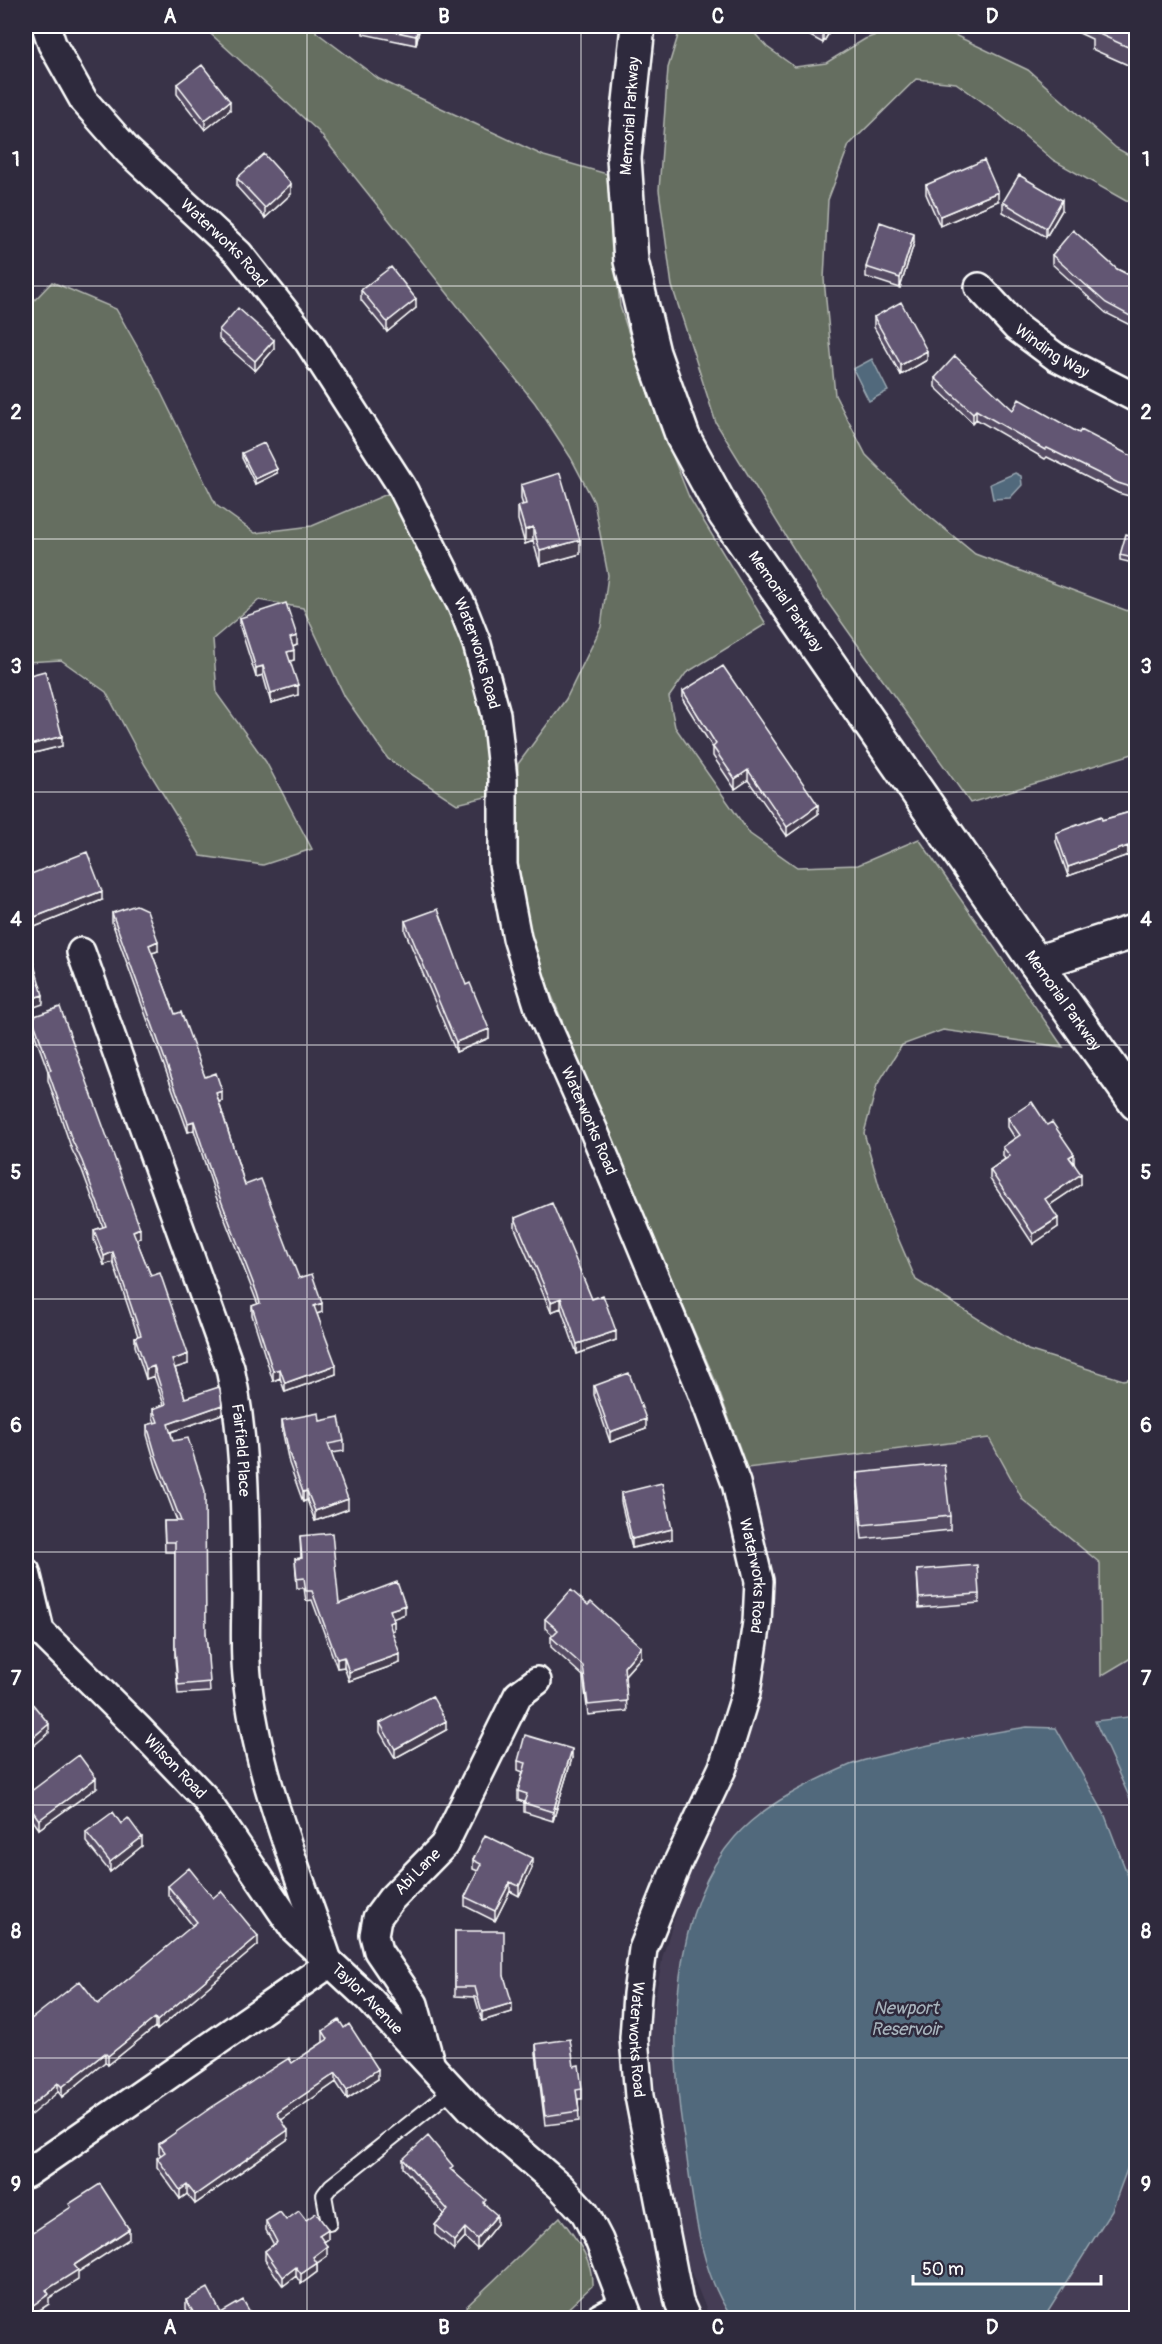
<svg xmlns="http://www.w3.org/2000/svg" width="1162" height="2344" font-family="Pangolin,sans-serif">
  <style>
    .built { fill: #453e55 }
    .green { fill: #656e61; stroke: #b2b6b0; stroke-width: 1.5 }
    .water { fill: #51697b; stroke: #97a5b0; stroke-width: 1.5 }
    .lines { fill: none; stroke-linecap: round; stroke-linejoin: round }
    .service-casing { stroke: #fff; stroke-width: 18 }
    .minor-casing { stroke: #fff; stroke-width: 32 }
    .tertiary-casing { stroke: #fff; stroke-width: 38 }
    .secondary-casing { stroke: #fff; stroke-width: 38 }
    .service { stroke: #2f2a3d; stroke-width: 14 }
    .minor { stroke: #2f2a3d; stroke-width: 27 }
    .tertiary { stroke: #2f2a3d; stroke-width: 33 }
    .secondary { stroke: #2f2a3d; stroke-width: 33 }
    .wall { fill: #544b63; stroke: #fff; stroke-width: 1.5 }
    .shaded-wall { fill: #453d50; stroke: #fff; stroke-width: 1.5 }
    .building { fill: #625773; stroke: #fff; stroke-width: 1.5 }
    .grid { fill: none; stroke: #fff; stroke-width: 1.5; stroke-opacity: 0.55 }
    .labels { text-anchor: middle; dominant-baseline: central; stroke-width: 5; stroke-linejoin: round; paint-order: stroke }
    .street-label { font-size: 16px; fill: #fff; stroke: #2f2a3d }
    .water-label { font-size: 18px; font-style: italic; fill: #a8b4bd; stroke: #2f2a3d }
    .neatline { fill: none; stroke: #fff; stroke-width: 2 }
    .grid-label { font-size: 20px; text-anchor: middle; font-weight: bold; fill: #fff }
  </style>
  <rect width="100%" height="100%" fill="#393348"/>
  <filter id="ink" filterUnits="userSpaceOnUse"><feTurbulence type="fractalNoise" baseFrequency=".0167" numOctaves="2"/><feDisplacementMap in="SourceGraphic" scale="12" xChannelSelector="R" yChannelSelector="G"/><feConvolveMatrix kernelMatrix="1 2 1 2 8 2 1 2 1" color-interpolation-filters="sRGB"/></filter>
  <g filter="url(#ink)">
    <path class="built" d="M989,1438L1023,1500L1100,1563L1102,1675L1136,1655V2318H710L684,2255L657,2113L650,2026L663,1955L690,1869L747,1740L765,1663L772,1590L767,1546L747,1468Z"/>
    <path class="green" d="M202,26H317L316,32L379,79L544,156L607,174L620,306L650,399L689,497L766,624L686,673L669,697L675,727L750,834L797,867L858,865L919,839L1063,1047L943,1030L902,1045L877,1085L864,1133L886,1210L916,1280L1028,1350L1123,1380L1136,1377V1655L1101,1676L1100,1563L1023,1500L989,1438L747,1468L715,1380L599,1111L527,935L515,841L518,764L566,699L601,627L608,575L594,502L571,458L535,403L318,131Z
      M681,26H748L767,47L795,67L826,63L865,39L900,26H936L1028,70L1116,148L1136,159V203L1126,201L1053,160L998,113L956,83L916,79L849,145L828,200L824,279L835,395L866,455L917,506L975,554L1136,614V753L970,803L821,593L716,423L672,286L659,190L668,68Z
      M52,282L116,309L146,362L216,505L255,533L312,526L392,492C414,535 439,579 455,625C475,680 487,737 494,795L457,804L388,759L345,697L303,608L259,600L213,639L217,694L266,762L312,849L263,865L201,856L145,765L106,692L61,660L26,662V309Z
      M560,2217C576,2239 593,2258 592,2286L558,2318H459L466,2307Z"/>
    <path class="water" d="M872,359L888,391L869,401L853,369Z
      M1015,473L1021,476L1022,485L1010,498L993,499L990,484Z
      M1136,1716V1812L1095,1721Z
      M1027,1727L1056,1728L1104,1813L1136,1897V2145L1112,2210L1044,2318H732C696,2266 693,2193 683,2132C669,2042 671,1909 735,1837C764,1804 811,1782 850,1765C865,1759 882,1756 898,1752C941,1742 983,1734 1027,1727Z"/>
    <g class="lines">
      <defs>
        <path id="service" d="M329,2223L324,2195L331,2186L452,2090"/>
        <g id="minor">
          <path id="s1" d="M46,26L52,44L84,101L128,151L239,254L308,341L402,487L462,606L477,644L496,714L503,779V865L517,938L539,1008L593,1129L701,1389L736,1483L759,1581L757,1622L746,1693L723,1767L678,1862L643,1949L637,1994L634,2038L639,2096L679,2302L686,2318"/>
          <path id="s2" d="M979,287L1017,328L1056,357L1136,398"/>
          <path id="s3" d="M81,952L230,1368C246,1441 245,1516 246,1590C246,1618 244,1648 247,1676C256,1775 298,1870 329,1964"/>
          <path id="s4" d="M26,1572L40,1631L137,1727L204,1797L294,1929L369,1999L471,2109L561,2187L585,2213L599,2240L629,2318"/>
          <path id="s5" d="M430,2062L414,2004L378,1951L374,1935L377,1918L391,1899L444,1845L518,1695L537,1681"/>
          <path d="M26,2174L329,1964"/>
          <path d="M599,2318L623,2305"/>
        </g>
        <path id="tertiary" d="M1036,963L1136,931"/>
        <g id="secondary">
          <path id="s6" d="M638,26L624,158L631,261L653,353L683,437L725,514L1036,963L1136,1103"/>
        </g>
      </defs>
      <use href="#service" class="service-casing"/>
      <use href="#minor" class="minor-casing"/>
      <use href="#tertiary" class="tertiary-casing"/>
      <use href="#secondary" class="secondary-casing"/>
      <use href="#service" class="service"/>
      <use href="#minor" class="minor"/>
      <use href="#tertiary" class="tertiary"/>
      <use href="#secondary" class="secondary"/>
    </g>
    <path class="wall" d="M363,26H420L416,45L363,34Z
      M792,26H833L823,43Z
      M1064,26H1137V69L1092,49V39Z
      M177,84L230,110L205,130L177,94Z
      M237,178L291,194L265,218L237,187Z
      M926,185L998,201L940,226L926,194Z
      M1003,202L1062,210L1046,237L1003,212Z
      M914,243L900,288L866,277V267Z
      M1052,255L1117,269L1137,279V334L1132,332V326L1106,313L1052,264Z
      M361,290L416,308L387,332L361,300Z
      M874,317L927,360L901,375L874,327Z
      M219,330L274,349L255,371L219,339Z
      M935,378L1013,410L1079,433L1137,459V498L1118,493L1047,457L1045,459L976,419L973,423L935,387Z
      M242,453L277,473L255,484L242,458Z
      M521,485L580,554L540,565L533,541L525,544L518,520V506L523,505L521,499Z
      M1137,537V564L1120,560V555Z
      M240,618L297,645L293,647L294,660L290,661L298,695L271,703L263,675L256,677L240,627Z
      M26,676L62,746L30,754L27,743L26,744Z
      M683,691L818,814L787,836L748,780L735,789L713,756V748L683,700Z
      M1137,810L1129,861L1128,855L1068,876L1056,842V833Z
      M26,876L102,900L27,930L26,926Z
      M112,913L158,951L152,953L175,1014L205,1077L222,1101L219,1102L245,1185L299,1278L322,1312L317,1314L336,1374L285,1392L280,1378L273,1381L252,1315V1306L258,1304L257,1302L215,1194L194,1130L188,1132L112,922Z
      M405,921L466,985L489,1038L456,1052L405,931Z
      M32,1017L140,1238L136,1239L151,1276L188,1364L175,1368L185,1398L222,1414L171,1432L206,1634L210,1692L178,1694L175,1658V1552H165L164,1521H177L156,1466L147,1435V1425L155,1423L153,1418V1409L164,1405L154,1376L146,1379L135,1346V1337L138,1336L113,1262L104,1265L94,1240V1230L103,1227L82,1170L72,1150L48,1080V1071L32,1027Z
      M1008,1118L1074,1163L1081,1184L1050,1205L1058,1227L1033,1244L990,1179V1170L1005,1159L1003,1156V1147L1015,1138L1008,1127Z
      M515,1218L592,1299L616,1340L577,1354L561,1308L551,1312L515,1228Z
      M594,1386L646,1429L610,1442L594,1395Z
      M282,1420L320,1421L344,1441V1451L331,1453L348,1509L315,1521L307,1500L303,1502L289,1463L282,1429Z
      M857,1473L950,1516V1530L862,1539L857,1487Z
      M621,1493L672,1539L632,1548L621,1502Z
      M300,1536L339,1604L405,1614L393,1618L394,1630L392,1631L400,1663L349,1681L344,1667L337,1668L312,1600L306,1601L304,1588H297L295,1559L301,1558Z
      M917,1570L979,1594V1603L919,1608Z
      M588,1605L641,1657L625,1675L627,1711L588,1715L583,1676L551,1647V1637L553,1635L545,1628V1619Z
      M380,1723L446,1730L395,1758L380,1732Z
      M572,1758L553,1821L524,1812V1802L518,1800V1791L523,1772L518,1770V1761Z
      M96,1788L39,1829L26,1811V1795Z
      M121,1824L142,1846L110,1872L86,1842V1832Z
      M473,1860L532,1868L519,1896L510,1891L495,1921L465,1906V1897L478,1871L473,1869Z
      M168,1886L213,1898L258,1945L157,2030L155,2027L108,2065L105,2062L62,2097L26,2049V2023L98,2004L193,1926L168,1895Z
      M455,1931L504,1976L512,2012L482,2021L475,1997L455,1996Z
      M323,2031L378,2079L347,2099L336,2082L281,2120L288,2139L195,2204L187,2194L180,2199L157,2167V2158L161,2155L159,2153V2144L292,2063L323,2042Z
      M536,2044L574,2066L582,2089V2099H578L579,2121L545,2125L536,2053Z
      M403,2159L453,2171L486,2205L497,2224L477,2249L465,2238L454,2250L435,2234V2225L444,2214L403,2168Z
      M1137,2176V2237L1133,2219V2201Z
      M306,2220L328,2239L324,2242L327,2256L317,2263V2272L301,2284L296,2276L283,2286L265,2260V2251L274,2245L266,2230V2221Z
      M186,2300L221,2313L254,2319H192L186,2309Z"/>
    <path class="shaded-wall" d="M418,26H420L416,45V36Z
      M823,26H833L823,43Z
      M230,101V110L205,130V120Z
      M291,184V194L265,218V208Z
      M998,192V201L940,226V216Z
      M1062,200V210L1046,237V228Z
      M914,234V243L900,288V278Z
      M416,299V308L387,332V322Z
      M274,340V349L255,371V361Z
      M927,351V360L901,375V365Z
      M976,410V419L973,423V413Z
      M277,469V473L255,484V479Z
      M533,527V541L525,544V530Z
      M580,540V554L540,565V551Z
      M297,636V645L290,648V638Z
      M294,650V660L287,662V652Z
      M263,666V675L256,677V668Z
      M298,685V695L271,703V693Z
      M26,734H27V743L26,744Z
      M62,736V746L30,754V745Z
      M748,770V780L735,789V779Z
      M818,805V814L787,836V827Z
      M1128,846V855L1068,876V867Z
      M1137,850V859L1129,861V852Z
      M102,891V900L27,930V920Z
      M158,941V951L149,954V945Z
      M43,995V1004L26,1010V1000Z
      M489,1029V1038L456,1052V1042Z
      M222,1091V1101L216,1102V1093Z
      M194,1121V1130L188,1132V1123Z
      M1074,1154V1163L1069,1157Z
      M1081,1174V1184L1045,1208V1199Z
      M1058,1218V1227L1033,1244V1234Z
      M140,1228V1238L133,1240V1231Z
      M113,1252V1262L104,1265V1256Z
      M561,1298V1308L551,1312V1302Z
      M322,1303V1312L314,1315V1306Z
      M616,1331V1340L577,1354V1344Z
      M188,1354V1364L172,1369V1360Z
      M336,1365V1374L285,1392V1383Z
      M154,1366V1376L146,1379V1369Z
      M280,1369V1378L273,1381V1371Z
      M222,1405V1414L168,1433V1424Z
      M646,1419V1429L610,1442V1432Z
      M307,1491V1500L303,1502V1492Z
      M348,1499V1509L315,1521V1511Z
      M672,1529V1539L632,1548V1539Z
      M405,1605V1614L390,1620V1610Z
      M394,1621V1630L389,1632V1623Z
      M641,1647V1657L624,1676V1667Z
      M400,1654V1663L349,1681V1672Z
      M344,1657V1667L337,1668V1659Z
      M446,1721V1730L395,1758V1749Z
      M49,1724V1733L26,1752V1743Z
      M572,1749V1758L553,1821V1812Z
      M96,1778V1788L39,1829V1820Z
      M142,1837V1846L110,1872V1862Z
      M532,1858V1868L519,1896V1886Z
      M510,1882V1891L495,1921V1911Z
      M258,1936V1945L157,2030V2021Z
      M512,2003V2012L482,2021V2012Z
      M155,2018V2027L108,2065V2056Z
      M105,2053V2062L62,2097V2087Z
      M378,2069V2079L347,2099V2090Z
      M336,2073V2082L277,2123V2113Z
      M58,2083V2092L26,2119V2110Z
      M288,2130V2139L195,2204V2195Z
      M187,2185V2194L180,2199V2190Z
      M497,2215V2224L477,2249V2239Z
      M465,2228V2238L454,2250V2241Z
      M129,2229V2239L78,2272V2280L49,2298V2304L26,2319V2310L74,2265Z
      M328,2229V2239L319,2245V2235Z
      M327,2246V2256L313,2266V2257Z
      M317,2263V2272L301,2284V2274Z
      M296,2267V2276L283,2286V2277Z"/>
    <path class="building" d="M368,26H418L416,36Z
      M1095,26H1137V51L1092,31Z
      M202,65L230,101L205,120L177,84Z
      M264,154L291,184L265,208L237,178Z
      M984,160L998,192L940,216L926,185Z
      M1019,175L1062,200L1046,228L1003,202Z
      M880,222L914,234L900,278L866,267Z
      M1073,230L1117,269L1137,279V325L1132,323L1134,318L1106,303L1052,255Z
      M391,267L416,299L387,322L361,290Z
      M901,302L927,351L901,365L874,317Z
      M238,308L274,340L255,361L219,330Z
      M955,356L1013,410L1019,399L1079,433L1081,430L1137,459V489L1118,483L1047,448L1045,450L976,410L973,413L935,378Z
      M264,443L277,469L255,479L242,453Z
      M560,473L580,540L540,551L533,527L525,530L518,506L526,504L521,485Z
      M1126,534L1137,537V559L1120,555Z
      M286,603L297,636L290,638L294,650L287,652L298,685L271,693L263,666L256,668L240,618Z
      M723,666L818,805L787,827L748,770L735,779L713,747L716,744L683,691Z
      M45,671L62,736L30,745L27,734H26V676Z
      M1137,810V850L1129,852L1128,846L1068,867L1056,833L1101,816L1102,820Z
      M87,852L102,891L27,920L26,917V876Z
      M136,905L147,910L158,941L149,945L175,1014L181,1012L205,1077L216,1073L222,1091L216,1093L245,1185L261,1179L299,1278L312,1274L322,1303L314,1306L336,1365L285,1383L280,1369L273,1371L252,1306L260,1303L257,1293L215,1185L194,1121L188,1123L112,913Z
      M438,909L466,985L470,983L489,1029L456,1042L405,921Z
      M28,945L43,995L26,1000V946Z
      M60,1007L140,1228L133,1231L151,1276L160,1273L188,1354L172,1360L185,1398L219,1387L220,1390L222,1405L168,1424L173,1441L188,1438L205,1491L206,1634L210,1682L178,1685L175,1649V1542H165L164,1521H181L156,1456L147,1425L158,1422L153,1409L166,1404L154,1366L146,1369L135,1337L141,1335L113,1252L104,1256L94,1230L106,1226L82,1161L72,1140L48,1071L51,1070L32,1017Z
      M1032,1102L1047,1125L1052,1122L1074,1154L1069,1157L1081,1174L1045,1199L1058,1218L1033,1234L990,1170L1010,1156L1003,1147L1020,1135L1008,1118Z
      M552,1203L592,1299L603,1295L616,1331L577,1344L561,1298L551,1302L515,1218Z
      M629,1373L646,1419L610,1432L594,1386Z
      M319,1413L320,1421L339,1417L344,1441L328,1444L348,1499L315,1511L307,1491L303,1492L289,1453L282,1420Z
      M944,1464L950,1516L862,1525L857,1473Z
      M662,1483L672,1529L632,1539L621,1493Z
      M332,1533L339,1604L397,1582L405,1605L390,1610L394,1621L389,1623L400,1654L349,1672L344,1657L337,1659L312,1591H306L304,1578L297,1579L295,1559L302,1558L300,1536Z
      M977,1565L979,1594L919,1598L917,1570Z
      M571,1590L588,1605L591,1602L641,1647L624,1667L627,1701L588,1705L583,1666L551,1637L558,1630L545,1619Z
      M26,1696L49,1724L26,1743Z
      M432,1696L446,1721L395,1749L380,1723Z
      M525,1735L572,1749L553,1812L524,1803L527,1794L518,1791L526,1763L518,1761Z
      M79,1755L96,1778L39,1820L26,1802V1795Z
      M113,1812L121,1824L128,1818L142,1837L110,1862L86,1832Z
      M485,1835L532,1858L519,1886L510,1882L495,1911L465,1897L481,1864L473,1860Z
      M189,1868L213,1898L221,1891L258,1936L157,2021L155,2018L108,2056L105,2053L62,2087L58,2083L26,2110V2054L32,2049L26,2040V2023L80,1981L98,2004L197,1922L168,1886Z
      M455,1931H504V1976L512,2003L482,2012L475,1987H455Z
      M339,2020L344,2028L349,2024L378,2069L347,2090L336,2073L277,2113L288,2130L195,2195L187,2185L180,2190L157,2158L165,2152L159,2144L212,2107L289,2058L292,2063L328,2039L323,2031Z
      M570,2039L574,2066L579,2065L582,2089L576,2090L579,2111L545,2116L536,2044Z
      M428,2136L453,2166L450,2169L486,2200L483,2203L497,2215L477,2239L465,2228L454,2241L435,2225L448,2210L403,2159Z
      M1137,2176V2219L1133,2201Z
      M100,2184L129,2229L74,2265L78,2270L46,2290L49,2294L26,2310V2237L71,2207L69,2204Z
      M299,2211L306,2220L316,2213L328,2229L319,2235L327,2246L313,2257L317,2263L301,2274L296,2267L283,2277L265,2251L277,2242L266,2221L280,2212L286,2220Z
      M208,2288L221,2313L243,2300L254,2319H197L186,2300Z"/>
  </g>
  <path class="grid" d="M307,26V2318M581,26V2318M855,26V2318M26,286H1136M26,539H1136M26,792H1136M26,1045H1136M26,1299H1136M26,1552H1136M26,1805H1136M26,2058H1136"/>
  <g class="labels">
    <g class="street-label">
      <text transform="translate(630 116) rotate(-86)">Memorial Parkway</text>
      <text stroke="none"><textPath href="#s1" startOffset="284">Waterworks Road</textPath></text>
      <text stroke="none"><textPath href="#s2" startOffset="98">Winding Way</textPath></text>
      <text stroke="none"><textPath href="#s6" startOffset="614">Memorial Parkway</textPath></text>
      <text stroke="none"><textPath href="#s1" startOffset="770">Waterworks Road</textPath></text>
      <text stroke="none"><textPath href="#s6" startOffset="1100">Memorial Parkway</textPath></text>
      <text stroke="none"><textPath href="#s1" startOffset="1256">Waterworks Road</textPath></text>
      <text stroke="none"><textPath href="#s3" startOffset="525">Fairfield Place</textPath></text>
      <text stroke="none"><textPath href="#s1" startOffset="1742">Waterworks Road</textPath></text>
      <text stroke="none"><textPath href="#s4" startOffset="252">Wilson Road</textPath></text>
      <text stroke="none"><textPath href="#s5" startOffset="220">Abi Lane</textPath></text>
      <text stroke="none"><textPath href="#s4" startOffset="555">Taylor Avenue</textPath></text>
      <text stroke="none"><textPath href="#s1" startOffset="2228">Waterworks Road</textPath></text>
    </g>
    <g class="water-label">
      <text x="906" y="2008">Newport<tspan x="906" dy="21">Reservoir</tspan></text>
    </g>
  </g>
  <rect width="1162" height="2344" fill="none" stroke="#2f2a3d" stroke-width="66"/>
  <path d="M913 2275v9h188v-9" fill="none" stroke="#ffffff" stroke-width="3"/>
  <text x="922" y="2275" font-size="18" fill="#ffffff" stroke="#2f2a3d" stroke-width="4.5" paint-order="stroke">50 m</text>
  <rect x="33" y="33" width="1096" height="2278" class="neatline"/>
  <g class="grid-label">
    <text x="170" y="23">A</text>
    <text x="444" y="23">B</text>
    <text x="718" y="23">C</text>
    <text x="992" y="23">D</text>
    <text x="16" y="166">1</text>
    <text x="1146" y="166">1</text>
    <text x="16" y="419">2</text>
    <text x="1146" y="419">2</text>
    <text x="16" y="673">3</text>
    <text x="1146" y="673">3</text>
    <text x="16" y="926">4</text>
    <text x="1146" y="926">4</text>
    <text x="16" y="1179">5</text>
    <text x="1146" y="1179">5</text>
    <text x="16" y="1432">6</text>
    <text x="1146" y="1432">6</text>
    <text x="16" y="1685">7</text>
    <text x="1146" y="1685">7</text>
    <text x="16" y="1938">8</text>
    <text x="1146" y="1938">8</text>
    <text x="16" y="2191">9</text>
    <text x="1146" y="2191">9</text>
    <text x="170" y="2334">A</text>
    <text x="444" y="2334">B</text>
    <text x="718" y="2334">C</text>
    <text x="992" y="2334">D</text>
  </g>
</svg>
